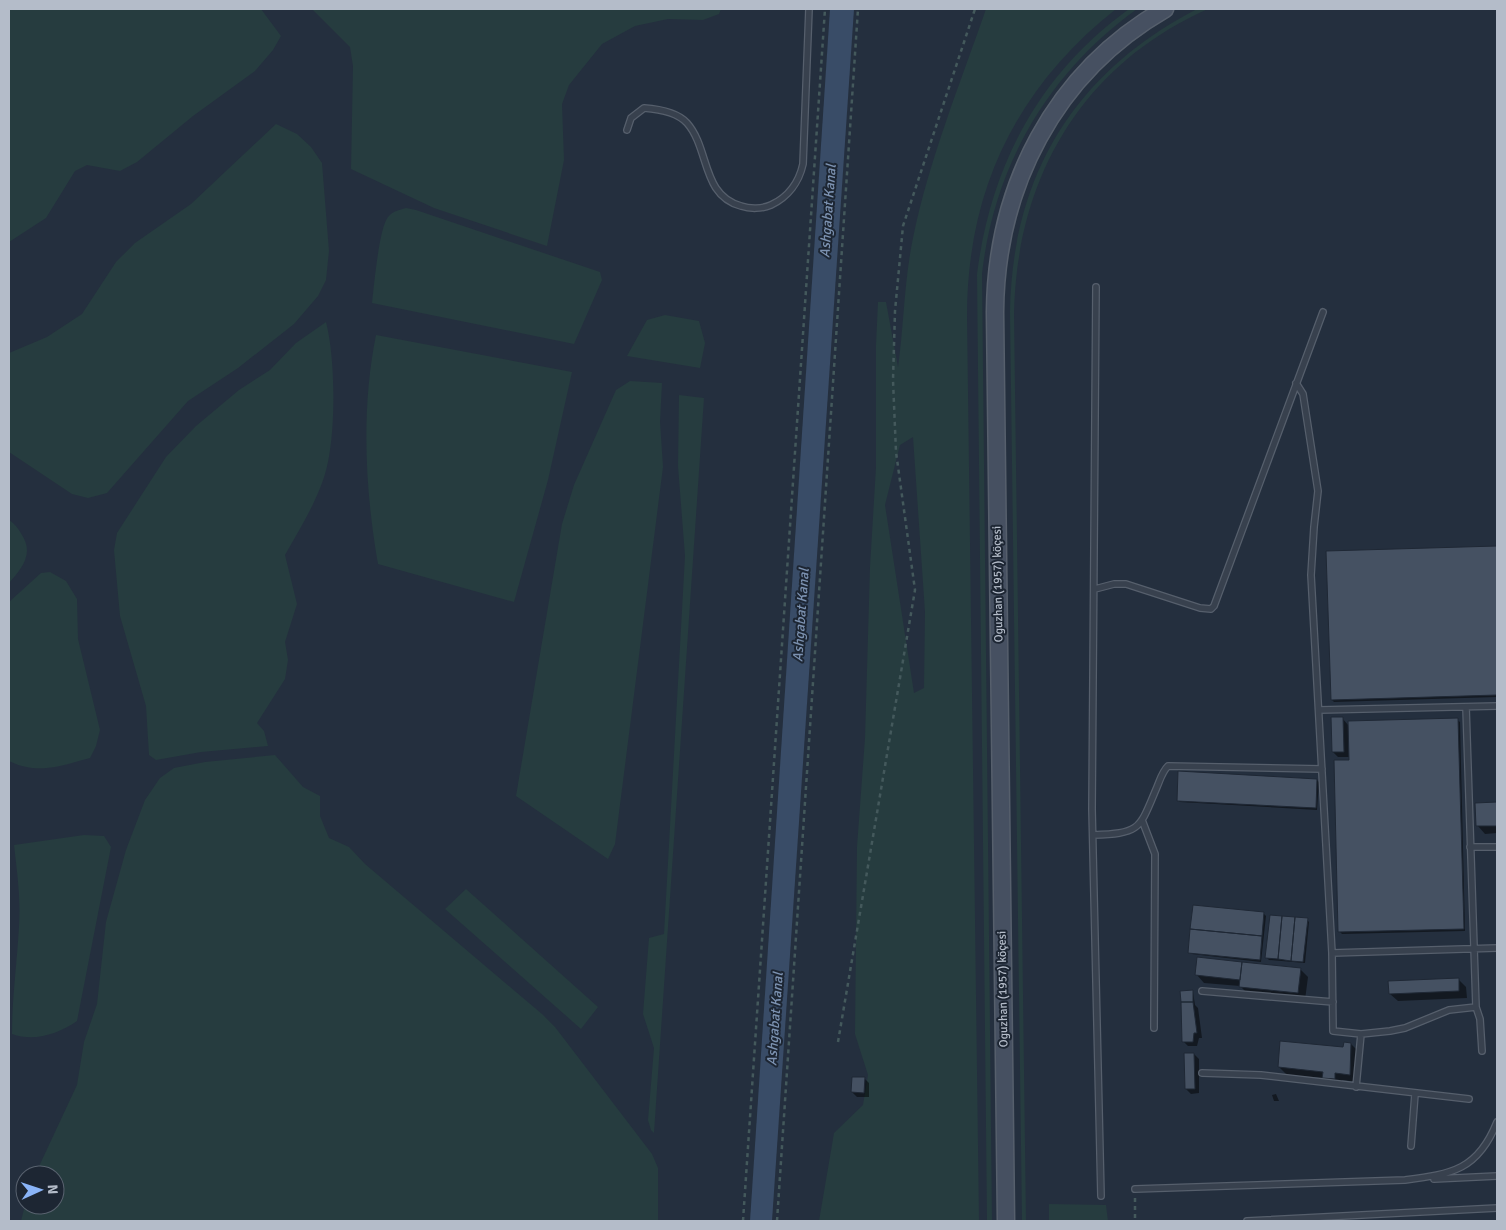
<svg xmlns="http://www.w3.org/2000/svg" width="1506" height="1230" font-family="Signika,sans-serif">
  <style>
    .green { fill: #263c3f; fill-rule: evenodd }
    .water { fill: #394c67 }
    .shadow { fill: #0007 }
    .building { fill: #455162; stroke: #1f2835 }
    .lines { fill: none; stroke-linecap: round; stroke-linejoin: round }
    .lane-casing { stroke: #565f6c; stroke-width: 8 }
    .secondary-casing { stroke: #565f6c; stroke-width: 19 }
    .path { stroke: #44595c; stroke-width: 2.5; stroke-dasharray: 4 4; stroke-linecap: butt }
    .lane { stroke: #38414e; stroke-width: 5.5 }
    .secondary { stroke: #465061; stroke-width: 16 }
    .labels { text-anchor: middle; dominant-baseline: central; stroke-width: 4; stroke-linejoin: round; paint-order: stroke }
    .street-label { font-size: 12px; fill: #b4bcc9; stroke: #1d2633 }
    .water-label { font-size: 14px; font-style: italic; fill: #7c92b1; stroke: #1d2633 }
  </style>
  <rect width="100%" height="100%" fill="#242f3e"/>
  <path class="green" d="M9,9H261L281,36L273,50L255,71L193,116L137,162L120,171L87,165L75,171L46,218L9,242Z
    M312,9H721L719,14L703,20L668,19L635,26L602,44L569,85L562,104L564,160L547,246L434,208L351,169L353,66L350,47Z
    M986,9H1116C1017,87 967,190 967,316L979,1221H819L834,1133L863,1105L868,1075L855,1034L857,847L865,738L870,567L876,467V345L878,302H886L898,367C904,325 904,281 913,238C929,160 960,84 986,9ZM913,437L925,612L924,688L914,693L885,505L900,445Z
    M1129,9H1137C1048,73 994,166 982,274L992,1221H987L977,274C991,165 1039,74 1129,9Z
    M1197,9H1208C1082,65 1017,177 1014,313L1026,1221H1022L1010,312C1012,175 1075,72 1197,9Z
    M276,124L297,134L311,147L322,163L329,251L326,280L318,296L294,324L238,368L188,401L107,493L88,498L72,494L9,452V353L47,337L82,314L116,262L135,243L191,204Z
    M406,208L416,210L600,272L602,280L574,344L372,303C374,286 379,228 388,217C393,211 399,210 406,208Z
    M665,315L699,321L705,343L700,368L627,356L647,320Z
    M326,322C336,360 337,447 322,483C313,508 298,532 285,555L297,604L285,642L288,660L285,679L257,723L264,731L268,746L201,752L156,760L149,755L146,706L120,616L114,550L117,533L166,457L196,426L239,390L270,370L296,343Z
    M376,335L572,372L548,480L514,602L378,564C365,490 361,409 376,335Z
    M630,381L662,383L660,422L663,467L615,844L608,859L516,796L562,524L574,485L616,390Z
    M679,395L704,398L654,1133L651,1130L648,1120L654,1048L643,1014L649,938L664,934L685,556L678,466Z
    M9,520C15,524 18,528 22,535C34,554 22,568 9,583Z
    M50,572L66,581L77,599L78,639L100,730L96,746L90,758C61,766 37,775 9,761V602L41,573Z
    M275,755L303,787L320,796V816L329,838L349,847L365,864L542,1014L555,1027L652,1154L658,1168V1221H21L25,1205H55V1175H35L77,1085L84,1042L97,1004L106,922L126,850L145,800L160,778L174,768L205,762Z
    M84,835L104,836L111,847L77,1021C58,1034 34,1042 12,1034C12,998 17,963 19,926C21,899 17,872 14,845Z
    M466,889L598,1007L581,1029L445,909Z
    M1049,1204L1106,1205L1108,1221H1049Z"/>
  <path class="water" d="M830,9H854L772,1221H750Z"/>
  <path class="shadow" d="M1497,547V697L1334,702L1332,700L1327,553Z
    M1342,718L1349,726L1457,720L1460,722L1465,931L1342,934L1340,932L1350,761V757H1338L1333,752Z
    M1317,780L1319,782L1317,810L1180,802L1178,800Z
    M1497,803V833L1485,834L1478,826L1477,804Z
    M1264,914L1266,916L1261,962L1192,954L1189,952Z
    M1307,920L1309,922L1305,963L1269,960L1267,958Z
    M1300,969L1308,977L1305,1000L1248,994L1240,986L1204,983L1197,975Z
    M1458,979L1466,987L1467,998L1398,1001L1390,994Z
    M1193,992L1195,1005L1198,1008L1202,1038H1199L1197,1046H1188L1183,1041Z
    M1351,1044L1359,1052L1357,1082L1342,1080V1086L1331,1085L1325,1078L1287,1075L1279,1067L1344,1049Z
    M1194,1054L1199,1059V1093L1191,1094L1186,1089Z
    M864,1078L869,1083V1097H857L852,1092Z
    M1276,1094L1279,1101H1274L1272,1095Z"/>
  <path class="building" d="M1497,546V695L1331,700L1326,551Z
    M1331,717H1343L1344,752H1332Z
    M1458,718L1464,929L1338,932L1334,760H1349L1348,721Z
    M1178,771L1317,779L1316,808L1177,801Z
    M1497,802V826H1476L1475,803Z
    M1193,905L1264,912L1262,936L1190,929Z
    M1270,915L1282,916L1278,959L1265,958Z
    M1282,916L1295,917L1291,961L1278,959Z
    M1295,917L1308,918L1303,962L1291,961Z
    M1190,929L1262,936L1260,960L1188,953Z
    M1197,957L1242,962L1240,980L1195,975Z
    M1242,962L1301,968L1298,993L1239,987Z
    M1459,978V991L1389,994L1388,981Z
    M1193,990V1002H1181L1180,991Z
    M1181,1002H1193L1197,1033H1194L1193,1042H1182Z
    M1280,1041L1343,1047L1344,1042L1351,1043L1350,1075L1335,1073V1079L1322,1078L1323,1072L1278,1067Z
    M1184,1053H1194L1195,1089H1185Z
    M852,1077H865L864,1093L851,1092Z"/>
  <g class="lines">
    <defs>
      <path id="lane" d="M627,130L631,118L644,108C658,109 677,112 687,123C710,149 701,195 741,206C750,209 762,209 771,205C788,197 799,182 803,164L809,9
        M1096,287L1092,809L1101,1196
        M1296,383L1303,394L1318,491L1314,527L1311,575L1332,953L1333,1031L1361,1034L1390,1031L1405,1028L1449,1010L1476,1007
        M1095,589L1114,584H1126L1200,608L1211,609L1214,606L1323,312
        M1466,707L1476,1007L1480,1019L1482,1051
        M1319,710L1497,706
        M1142,820L1155,854L1154,1028
        M1093,835C1141,833 1139,830 1157,787C1160,780 1162,772 1168,766L1322,769
        M1470,847H1497
        M1332,953L1497,948
        M1202,991L1333,1002
        M1202,1073L1261,1075L1469,1099
        M1356,1087L1361,1034
        M1411,1146L1415,1094
        M1434,1179L1497,1176
        M1135,1189L1405,1180C1452,1174 1478,1170 1497,1122
        M1247,1221L1497,1208"/>
      <path id="secondary" d="M1006,1221L995,312C996,187 1054,73 1165,9"/>
    </defs>
    <use href="#lane" class="lane-casing"/>
    <use href="#secondary" class="secondary-casing"/>
    <path class="path" d="M838,1042L915,590L896,452L893,380L895,311L903,226L975,9
      M1135,1198V1221
      M743,1221L825,9
      M777,1221L858,9"/>
    <use href="#lane" class="lane"/>
    <use href="#secondary" class="secondary"/>
  </g>
  <g class="labels">
    <g class="street-label">
      <text transform="translate(998 584) rotate(-91)">Oguzhan (1957) köçesi</text>
      <text transform="translate(1003 989) rotate(-91)">Oguzhan (1957) köçesi</text>
    </g>
    <g class="water-label">
      <text transform="translate(828 211) rotate(-86)">Ashgabat Kanal</text>
      <text transform="translate(801 615) rotate(-86)">Ashgabat Kanal</text>
      <text transform="translate(775 1019) rotate(-86)">Ashgabat Kanal</text>
    </g>
  </g>
  <rect width="1506" height="1230" fill="none" stroke="#b4bcc9" stroke-width="20"/>
  <g transform="translate(40 1190) rotate(87)"><circle r="24" fill="#1d2633" stroke="#59626f"/>
  <path d="M0-4L9 19L0 12L-9 19Z" fill="#8ab4f8"/>
  <text y="-8" font-size="14" font-weight="bold" text-anchor="middle" fill="#b4bcc9">N</text>
  </g>
</svg>
